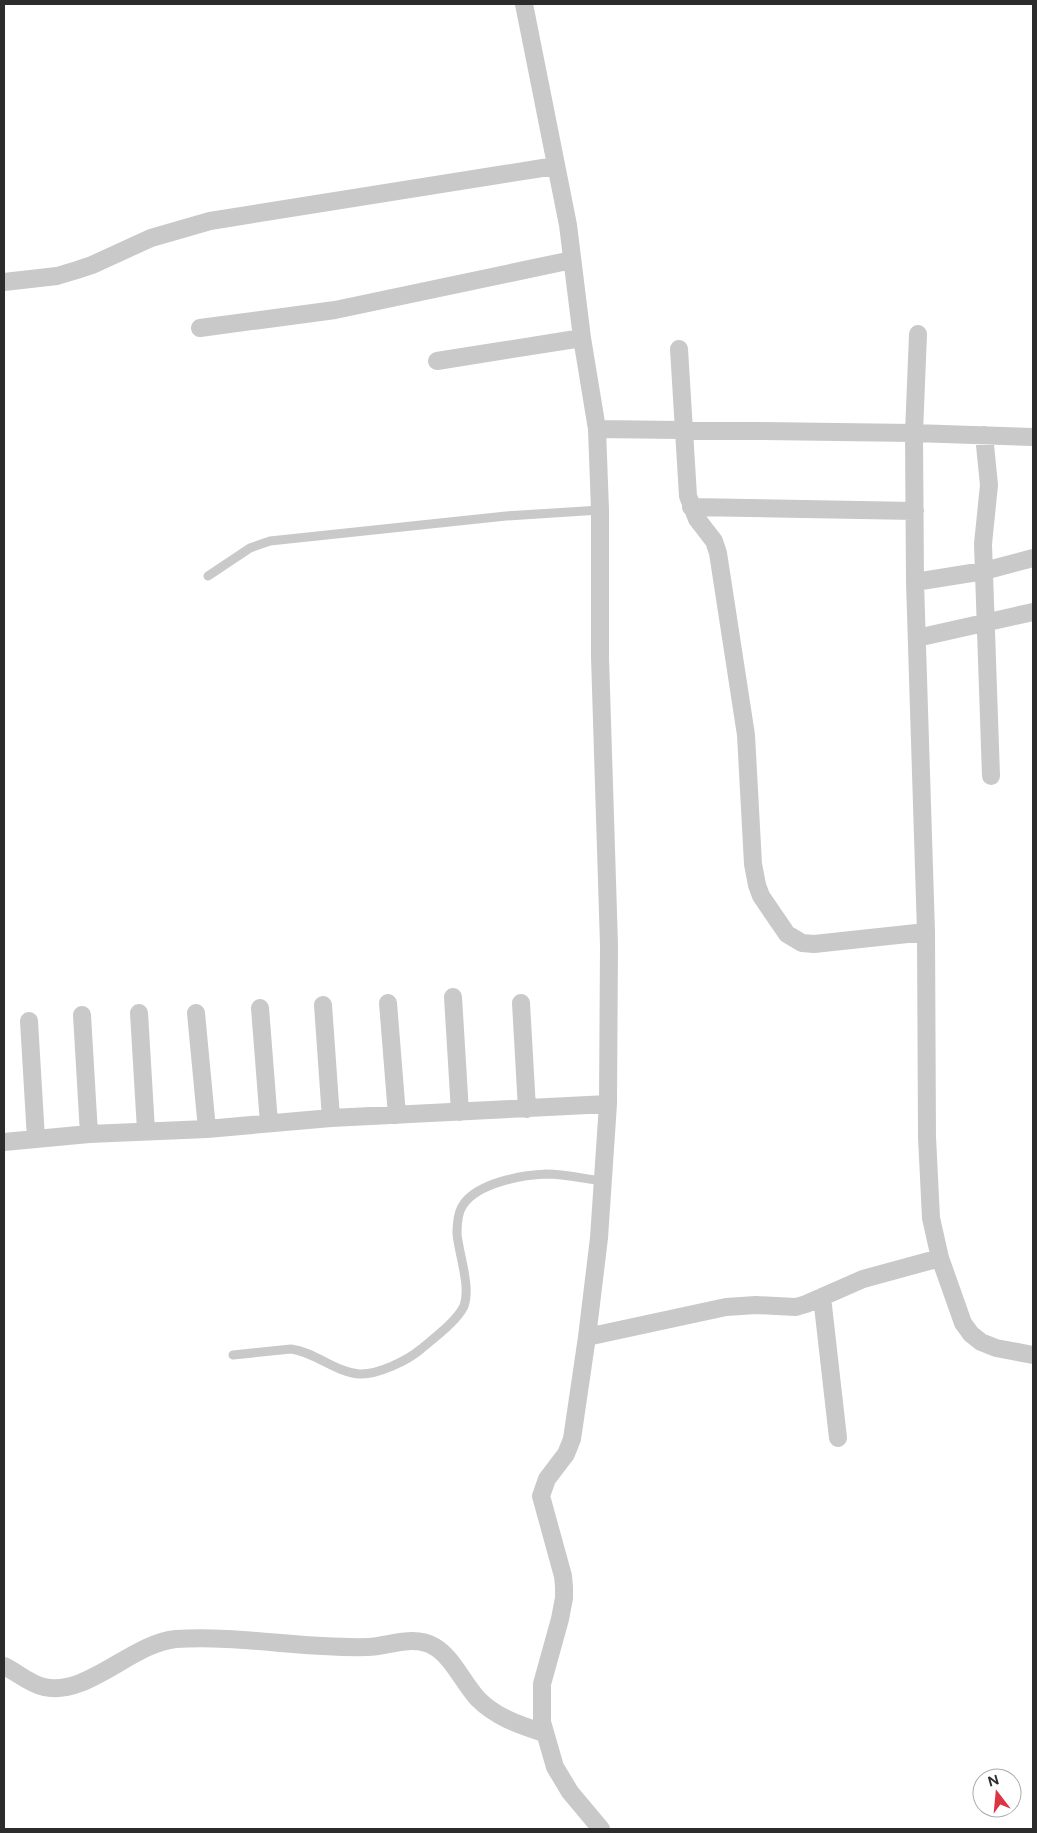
<svg xmlns="http://www.w3.org/2000/svg" width="1037" height="1833" font-family="Figtree,sans-serif">
  <style>
    .lines { fill: none; stroke-linecap: round; stroke-linejoin: round }
    .service { stroke: #c9c9c9; stroke-width: 9 }
    .minor { stroke: #c9c9c9; stroke-width: 18 }
  </style>
  <rect width="100%" height="100%" fill="#fff"/>
  <g class="lines">
    <path class="service" d="M208,576L250,548L270,541L506,516L600,510
      M233,1355L291,1349C315,1352 335,1372 359,1374C377,1375 407,1361 421,1349C434,1338 457,1321 464,1306C471,1286 459,1255 457,1234C457,1226 458,1212 463,1205C477,1183 522,1175 546,1174C565,1174 585,1179 603,1181"/>
    <path class="minor" d="M524,4L568,225L582,338L597,429L600,510V657L609,945L608,1104L599,1238L587,1337L572,1439L566,1454L547,1479L541,1496L563,1576L564,1587V1598L560,1619L542,1684V1722L555,1767L570,1792L601,1829
      M4,282L57,276L77,270L92,265L151,238L210,221L555,166
      M200,328L335,310L572,260
      M918,334L914,433L915,582L926,932L927,1137L931,1218L940,1258L963,1323L971,1334L981,1342L996,1348L1033,1355
      M679,349L688,496L697,519L714,541L718,553L746,735L753,864L757,885L761,896L787,934L802,943L814,944L926,932
      M437,361L582,338
      M597,429L914,433L1033,437
      M984,435L989,485L983,544L991,776
      M691,507L915,511
      M915,582L984,571L1033,558
      M917,638L1033,612
      M453,997L460,1112
      M388,1003L397,1115
      M521,1003L527,1109
      M323,1005L331,1118
      M260,1008L269,1123
      M139,1013L146,1130
      M196,1013L207,1129
      M82,1015L89,1134
      M29,1021L36,1139
      M4,1142L89,1134L207,1129L331,1118L608,1104
      M822,1297L838,1438
      M587,1337L726,1307L756,1305L796,1307L806,1304L863,1279L940,1258
      M4,1666C17,1672 29,1684 44,1687C87,1697 132,1643 176,1639C240,1635 304,1649 368,1647C390,1646 414,1634 435,1647C452,1657 464,1684 478,1699C497,1718 520,1725 544,1733"/>
  </g>
  <rect width="1037" height="1833" fill="none" stroke="#2c2c2c" stroke-width="10"/>
  <g transform="translate(997 1793) rotate(344)"><circle r="24" fill="#ffffff" stroke="#ababab"/>
  <path d="M0-4L9 19L0 12L-9 19Z" fill="#dc3542"/>
  <text y="-8" font-size="14" font-weight="bold" text-anchor="middle" fill="#2c2c2c">N</text>
  </g>
</svg>
